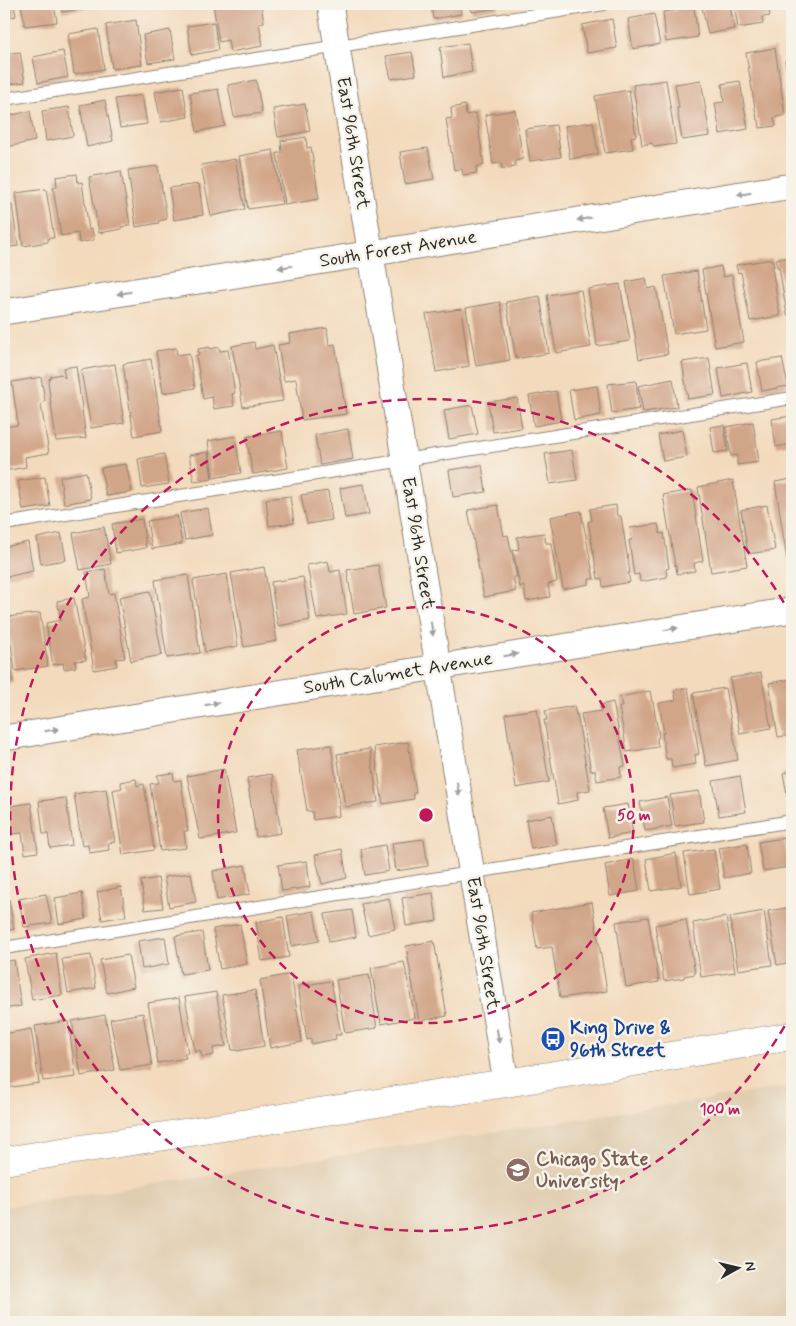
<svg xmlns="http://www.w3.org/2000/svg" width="796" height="1326" font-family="Mynerve,sans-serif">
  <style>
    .built { fill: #e0ceb1 }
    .building { fill: #d1a588 }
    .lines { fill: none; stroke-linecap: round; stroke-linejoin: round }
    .service-casing { stroke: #8f8274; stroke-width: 14 }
    .minor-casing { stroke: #8f8274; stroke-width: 27 }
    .tertiary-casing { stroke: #8f8274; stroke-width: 29 }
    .service { stroke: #fff; stroke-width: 12 }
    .minor { stroke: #fff; stroke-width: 25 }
    .tertiary { stroke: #fff; stroke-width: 28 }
    .oneway { fill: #a0a0a0 }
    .ring { fill: none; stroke: #c2185b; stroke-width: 2.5; stroke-dasharray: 9 6 }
    .labels { text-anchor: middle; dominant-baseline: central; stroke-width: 5; stroke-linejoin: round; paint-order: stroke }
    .street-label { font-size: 19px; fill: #2b2b2b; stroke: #f7f3e8 }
    .transit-label { font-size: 19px; font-weight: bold; fill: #164399; stroke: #f7f3e8; text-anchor: start }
    .education-label { font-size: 19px; font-weight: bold; fill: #785e54; stroke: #f7f3e8; text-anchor: start }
    .centre { fill: #c2185b; stroke: #f7f3e8; stroke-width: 2.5 }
    .ring-label { font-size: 15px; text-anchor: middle; font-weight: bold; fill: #c2185b; stroke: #f7f3e8; stroke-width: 5; stroke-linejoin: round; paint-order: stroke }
  </style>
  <rect width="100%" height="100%" fill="#f7f3e8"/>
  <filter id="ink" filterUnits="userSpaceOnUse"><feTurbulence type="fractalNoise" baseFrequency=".02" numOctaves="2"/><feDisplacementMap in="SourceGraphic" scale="10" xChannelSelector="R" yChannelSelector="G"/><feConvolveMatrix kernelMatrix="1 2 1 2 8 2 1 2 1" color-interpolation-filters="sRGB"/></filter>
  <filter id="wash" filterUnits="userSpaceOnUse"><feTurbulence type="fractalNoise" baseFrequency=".0096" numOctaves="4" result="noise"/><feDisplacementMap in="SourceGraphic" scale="20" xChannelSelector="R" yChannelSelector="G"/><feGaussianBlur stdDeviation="1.12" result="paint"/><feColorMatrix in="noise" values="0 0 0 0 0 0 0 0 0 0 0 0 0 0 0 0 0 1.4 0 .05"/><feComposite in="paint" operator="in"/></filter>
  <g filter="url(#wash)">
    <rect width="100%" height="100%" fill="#f3dabc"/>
    <path class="built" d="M792,1086V1322H4V1207Z"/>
    <g id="blocks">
      <path class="building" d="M4,4H14L16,16L4,19Z
        M21,4H54L57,22L25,26Z
        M61,4H93L94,7L62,12Z
        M213,4H265V5H261L264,22L259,23L263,46L230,52L228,40L219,42Z
        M431,4H460L461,14L433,19Z
        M471,4H498V8L472,12Z
        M722,4H730L734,29L708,34L702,7Z
        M734,4H768L770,16L762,17L763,24L738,28Z
        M694,8L698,37L666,42L663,12Z
        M654,14L660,44L633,49L628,19Z
        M612,19L617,48L587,53L582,25Z
        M136,20L142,65L112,69L106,25Z
        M214,22L218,50L192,55L187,26Z
        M98,29L104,69L74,74L68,34Z
        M170,30L175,59L148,63L143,35Z
        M468,43L472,72L444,77L440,47Z
        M775,48L785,115L774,118L776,126L760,128L759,120H757L746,53Z
        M63,51L68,77L38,83L33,57Z
        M20,52L25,82L4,85V54Z
        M412,52L416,75L391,79L386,56Z
        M792,60V99H791L785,61Z
        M256,80L262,113L234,117L228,85Z
        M666,80L676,144L654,147L652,143L642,145L633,85Z
        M701,80L710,136L682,140L677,108H679L675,84Z
        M740,81L748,129L720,134L715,103L724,102L722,84Z
        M183,87L188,117L161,122L155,92Z
        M218,89L225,126L197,132L190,93Z
        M629,90L636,136L631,137L633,149L605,153L595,96Z
        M142,95L147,124L120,128L115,99Z
        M105,100L113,141L87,147L80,105Z
        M305,104L310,131L278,137L273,109Z
        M465,105L466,115L476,113L484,165L476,167L477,173L463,175L462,169L454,170L446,119L452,118L451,108Z
        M69,107L73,136L46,141L42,111Z
        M515,110L523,159L515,161V167L502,169L501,163L493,164L485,115Z
        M30,111L35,141L7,147L4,129V117Z
        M593,122L598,154L570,159L565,126Z
        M556,125L561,157L530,161L525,129Z
        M306,137L307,148L311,147L319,199L285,205L277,153H282L281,141Z
        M428,148L434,179L405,184L400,152Z
        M273,150L282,204L248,209L239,156Z
        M235,159L245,209L211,216L201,165Z
        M158,166L167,219L158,221L159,223L136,227L128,170Z
        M121,171L130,225L121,227L122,229L99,233L89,177Z
        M77,174L78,183L82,182L89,230L92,229L94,240L79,243L78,233L61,236L53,188L57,187L56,177Z
        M199,184L203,215L174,220L169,188Z
        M46,189L54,238H48V242L23,246L16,193Z
        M12,205L18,246L4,248V206Z
        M792,257V315H787L779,267H777L776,259Z
        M772,259L774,267L772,268L780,316L750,321L741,272L738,273L736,265Z
        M721,266L723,277L732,275L744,342L715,347L702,270Z
        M697,271L706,329L674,334L664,276Z
        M646,278L648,289L656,287L668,354L639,359L626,282Z
        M620,284L630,341L597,346L588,289Z
        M581,290L591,347L556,353L547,295Z
        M540,296L549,353L516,359L506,302Z
        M500,302L510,360L476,366L466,308Z
        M461,309L469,366L436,372L426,314Z
        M327,328L329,345L335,344L346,414L302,420L296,379L284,381L278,345L290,343L289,334Z
        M254,342L255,349L273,345L283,401L243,407L232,346Z
        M210,347V349L219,347L220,351L228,350L235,393L232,394L234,406L214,409L212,397L203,399L196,355H199L198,349Z
        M176,348L177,355L189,353L195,388L163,393L156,351Z
        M709,358L715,395L688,399L682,362Z
        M782,358L788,386L762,391L757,362Z
        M151,359L162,431L134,436L123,364Z
        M747,363L752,392L723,398L718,368Z
        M115,364L124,423L91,428L81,370Z
        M76,366L86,438L56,441L48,381L51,376L61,374L65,378L63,368Z
        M41,377L45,401L41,405L49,453L25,457L26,467L4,471V427L18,425L12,382Z
        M673,379L677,407L643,412L638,386Z
        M636,381L639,409L612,413L608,384Z
        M597,386L601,415L574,420L569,390Z
        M556,391L561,421L534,426L529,396Z
        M517,398L522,428L493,432L488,402Z
        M472,405L478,434L449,439L444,410Z
        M792,416V444L776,447L772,419Z
        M753,422L759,462L737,465V455L731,456L726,427Z
        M724,425L728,451L714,453L710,427Z
        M348,429L353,459L320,465L315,435Z
        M682,430L687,457L663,461L658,435Z
        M282,431L288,468L253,474L246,437Z
        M235,436L241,473L213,478L208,441Z
        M572,450L577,480L550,484L545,454Z
        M208,452L212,479L194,482L189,455Z
        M164,454L169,484L142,488L138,459Z
        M126,464L132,492L106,496L101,468Z
        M482,465L486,492L453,497L449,470Z
        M86,472L91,499L64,504L60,477Z
        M45,477L50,506L23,510L18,481Z
        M792,479V558L787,559L775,482Z
        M733,480L747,566L711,572L698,487Z
        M364,484L369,514L345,518L340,488Z
        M692,490L703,561L694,563L695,571L677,574L676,565L675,566L663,495Z
        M328,491L332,520L307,524L301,495Z
        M290,496L294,523L269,526L266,499Z
        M498,505L504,536L508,535L517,577H513L516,591L484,597L468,510Z
        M616,505L617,516H621L630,573H628L630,582L603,587L602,578L598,579L588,521H592L590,509Z
        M767,505L775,550L748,554L741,510Z
        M208,508L212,535L185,540L180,513Z
        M581,511L594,579H589V584L563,589L550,517Z
        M177,516L182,544L152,549L147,521Z
        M142,519L146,548L116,553L112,524Z
        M658,524L660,534L664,533L669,568L666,569L667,577L640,582L639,574L634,575L629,540H632L630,528Z
        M104,527L111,564L80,570L73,533Z
        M61,533L66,560L41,564L37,538Z
        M544,533L546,543H551L557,582L548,584L550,597L526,601L524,586L520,587L513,550L519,549L517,537Z
        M28,542L33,571L6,577L4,563V547Z
        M328,561L330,572L340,570L347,614L317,619L307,565Z
        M378,565L386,608L354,614L347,570Z
        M264,567L277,641L244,647L231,573Z
        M105,569L109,594L114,593L125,658L116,659L117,666L94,670L82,599L90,597L86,572Z
        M227,574L238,646L205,652L193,580Z
        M188,575L200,653L167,658L155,580Z
        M303,577L310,620L278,626L271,582Z
        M150,591L162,655L131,661L119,597Z
        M74,598L86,660L75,661L76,667L64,669L63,663L53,665L46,623L61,620L57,601Z
        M40,613L48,666L15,671L7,617Z
        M5,632L13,682L4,684V633Z
        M761,673L771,728L740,734L730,678Z
        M792,679V735L778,737L769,683Z
        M688,688L699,754L695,755L696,764L672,768L671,759H666L662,733H664L659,703L676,700L674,690Z
        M725,688L738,760L706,766L693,693Z
        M650,691L652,702H653L659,737L657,738L658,747L627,752L619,707H622L620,697Z
        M613,702L625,766L620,767L621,777L597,781L595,770L591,771L581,714L601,711L600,705Z
        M574,706L576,715L577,714L590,790L577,792L578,800L558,804L544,720H547L545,711Z
        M537,709L549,782L516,788L505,714Z
        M408,742L416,793H413L414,799L383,804L374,747Z
        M331,745L340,805H338L339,816L313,820L312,811H307L297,750Z
        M370,749L378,802L345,807L337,754Z
        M224,769L236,833L200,839L187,776Z
        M792,771V805L789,806L783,773Z
        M173,773L174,781L181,780L188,831H184L186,848L160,851L150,784L159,783L157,775Z
        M272,774L281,833L256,837L247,778Z
        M740,776L746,812L719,816L713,781Z
        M136,779L137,786L144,784L154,850L123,855L113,790L122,788L120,782Z
        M106,789L115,842L108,843L109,850L89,853L88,845L82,846L74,794Z
        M699,791L704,822L675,826L670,795Z
        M667,797L672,826L645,831L640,802Z
        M66,798L72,845L50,848L48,834H43L39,801Z
        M31,803L38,852L25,854L22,833L4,835V807Z
        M628,804L633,833L608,838L603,808Z
        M552,815L557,845L531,849L526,820Z
        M784,838L789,867L763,871L758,842Z
        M424,839L428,866L396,871L392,843Z
        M747,844L751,873L724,878L719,848Z
        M385,845L389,871L365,875L361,849Z
        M342,849L347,878L322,884L315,855Z
        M714,849L720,889L690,894L684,853Z
        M676,853L681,886L651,891L646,859Z
        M634,859L639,891L610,896L605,865Z
        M307,861L310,887L282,891L278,865Z
        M245,865L250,894L217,900L213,871Z
        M191,873L196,902L169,907L164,877Z
        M158,878L163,908L145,910L141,881Z
        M121,887L126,916L102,920L97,892Z
        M82,893L86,919L59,924L55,898Z
        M433,893L437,921L406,926L402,898Z
        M46,894L52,923L24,927L19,899Z
        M389,898L395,929L368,935L361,904Z
        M9,899L14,929L4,931V900Z
        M592,902L607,991L560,998L552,947L537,949L531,913Z
        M792,907V962L777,965L768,911Z
        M352,910L356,937L329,942L325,914Z
        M314,911L319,941L292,946L287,916Z
        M764,911L772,965L738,970L730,917Z
        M283,917L289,957L262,961L256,922Z
        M648,917L659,982L626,987L616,922Z
        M726,917L735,972L701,977L693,923Z
        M686,919L695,974L684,976V978L664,981L655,925Z
        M240,924L247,964L220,969L213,929Z
        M202,932L208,970L181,974L175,936Z
        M165,937L169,964L142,969L138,941Z
        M434,941L447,1016L419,1021L406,946Z
        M56,953L62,995L32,1000L25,959Z
        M91,955L96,988L68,993L62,959Z
        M128,955L134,987L107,993L100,960Z
        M14,960L21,1006L4,1009V962Z
        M404,962L415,1018L381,1024L371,968Z
        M291,974L302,1042L270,1048L260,980Z
        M369,975L377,1028L345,1033L336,980Z
        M331,981L341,1035H335L336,1039L311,1044V1039L307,1040L298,986Z
        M255,990L264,1046L237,1051V1050H232L222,995Z
        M216,992L226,1046L213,1048L214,1055L202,1057L200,1050L195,1052L185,997Z
        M179,998L188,1053H184L186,1058L158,1063L148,1003Z
        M143,1013L152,1065L120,1070L110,1019Z
        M105,1015L115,1070L81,1076L72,1021Z
        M68,1021L76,1077L43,1081L35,1026Z
        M31,1029L39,1083L6,1088L4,1073V1034Z"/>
    </g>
  </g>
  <g filter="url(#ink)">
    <use href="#blocks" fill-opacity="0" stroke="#8f8274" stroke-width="1"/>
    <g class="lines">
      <defs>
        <path id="service" d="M4,99L604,4
          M4,524L792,398
          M4,948L792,821"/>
        <path id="minor" d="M330,4L506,1083
          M4,312L792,186
          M4,738L406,672L792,610"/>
        <path id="tertiary" d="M4,1161L506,1083L792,1036"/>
      </defs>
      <use href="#service" class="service-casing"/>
      <use href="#minor" class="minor-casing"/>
      <use href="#tertiary" class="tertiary-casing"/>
      <use href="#service" class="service"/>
      <use href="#minor" class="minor"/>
      <use href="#tertiary" class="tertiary"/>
    </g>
    <defs><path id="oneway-solid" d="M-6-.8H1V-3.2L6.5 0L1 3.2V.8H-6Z" transform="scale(1.25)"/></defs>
    <g class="oneway">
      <use href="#oneway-solid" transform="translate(744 194) rotate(171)"/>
      <use href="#oneway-solid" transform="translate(584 219) rotate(171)"/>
      <use href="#oneway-solid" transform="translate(285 267) rotate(171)"/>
      <use href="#oneway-solid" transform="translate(124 293) rotate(171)"/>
      <use href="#oneway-solid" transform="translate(432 629) rotate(81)"/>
      <use href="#oneway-solid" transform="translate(671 629) rotate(-9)"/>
      <use href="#oneway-solid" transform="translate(511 655) rotate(-9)"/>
      <use href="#oneway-solid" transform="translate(212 704) rotate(-9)"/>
      <use href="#oneway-solid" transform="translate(52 730) rotate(-9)"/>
      <use href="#oneway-solid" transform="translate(458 789) rotate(81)"/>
      <use href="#oneway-solid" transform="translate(498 1036) rotate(81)"/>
    </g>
  </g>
  <g class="ring">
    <circle cx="426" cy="815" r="208"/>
    <path d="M792 1013A416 416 0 1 1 792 617"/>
  </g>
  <defs>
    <symbol id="bus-disc" viewBox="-11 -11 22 22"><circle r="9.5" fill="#1a4fb4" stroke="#f7f3e8"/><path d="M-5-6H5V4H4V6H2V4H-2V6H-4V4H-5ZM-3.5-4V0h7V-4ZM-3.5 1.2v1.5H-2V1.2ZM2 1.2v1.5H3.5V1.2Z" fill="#fff"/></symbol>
    <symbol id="university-disc" viewBox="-11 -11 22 22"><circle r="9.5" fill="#8d6e63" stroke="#f7f3e8"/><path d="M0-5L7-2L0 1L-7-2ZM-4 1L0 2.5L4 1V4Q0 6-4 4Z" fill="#fff"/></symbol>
  </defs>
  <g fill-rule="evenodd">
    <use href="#bus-disc" x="539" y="1025" width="28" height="28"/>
    <use href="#university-disc" x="504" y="1156" width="28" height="28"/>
  </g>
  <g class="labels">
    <g class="street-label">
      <text transform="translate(353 143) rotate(81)">East 96th Street</text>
      <text transform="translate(398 249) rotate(-9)">South Forest Avenue</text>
      <text transform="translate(418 543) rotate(81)">East 96th Street</text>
      <text transform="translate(398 673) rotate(-9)">South Calumet Avenue</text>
      <text transform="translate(483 943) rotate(81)">East 96th Street</text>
    </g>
    <g class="transit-label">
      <text x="570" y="1028">King Drive &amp;<tspan x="570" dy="22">96th Street</tspan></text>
    </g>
    <g class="education-label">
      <text x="536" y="1159">Chicago State<tspan x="536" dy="22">University</tspan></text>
    </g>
  </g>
  <circle cx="426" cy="815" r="8" class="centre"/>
  <g class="ring-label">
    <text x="634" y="820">50 m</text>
    <text x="720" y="1114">100 m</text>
  </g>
  <rect width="796" height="1326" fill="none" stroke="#f7f3e8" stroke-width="20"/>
  <g transform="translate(738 1268) rotate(82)" stroke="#f7f3e8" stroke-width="4" paint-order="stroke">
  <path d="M0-4L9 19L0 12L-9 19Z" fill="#2b2b2b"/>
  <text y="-8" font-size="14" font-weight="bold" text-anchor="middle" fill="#2b2b2b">N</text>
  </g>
</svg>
